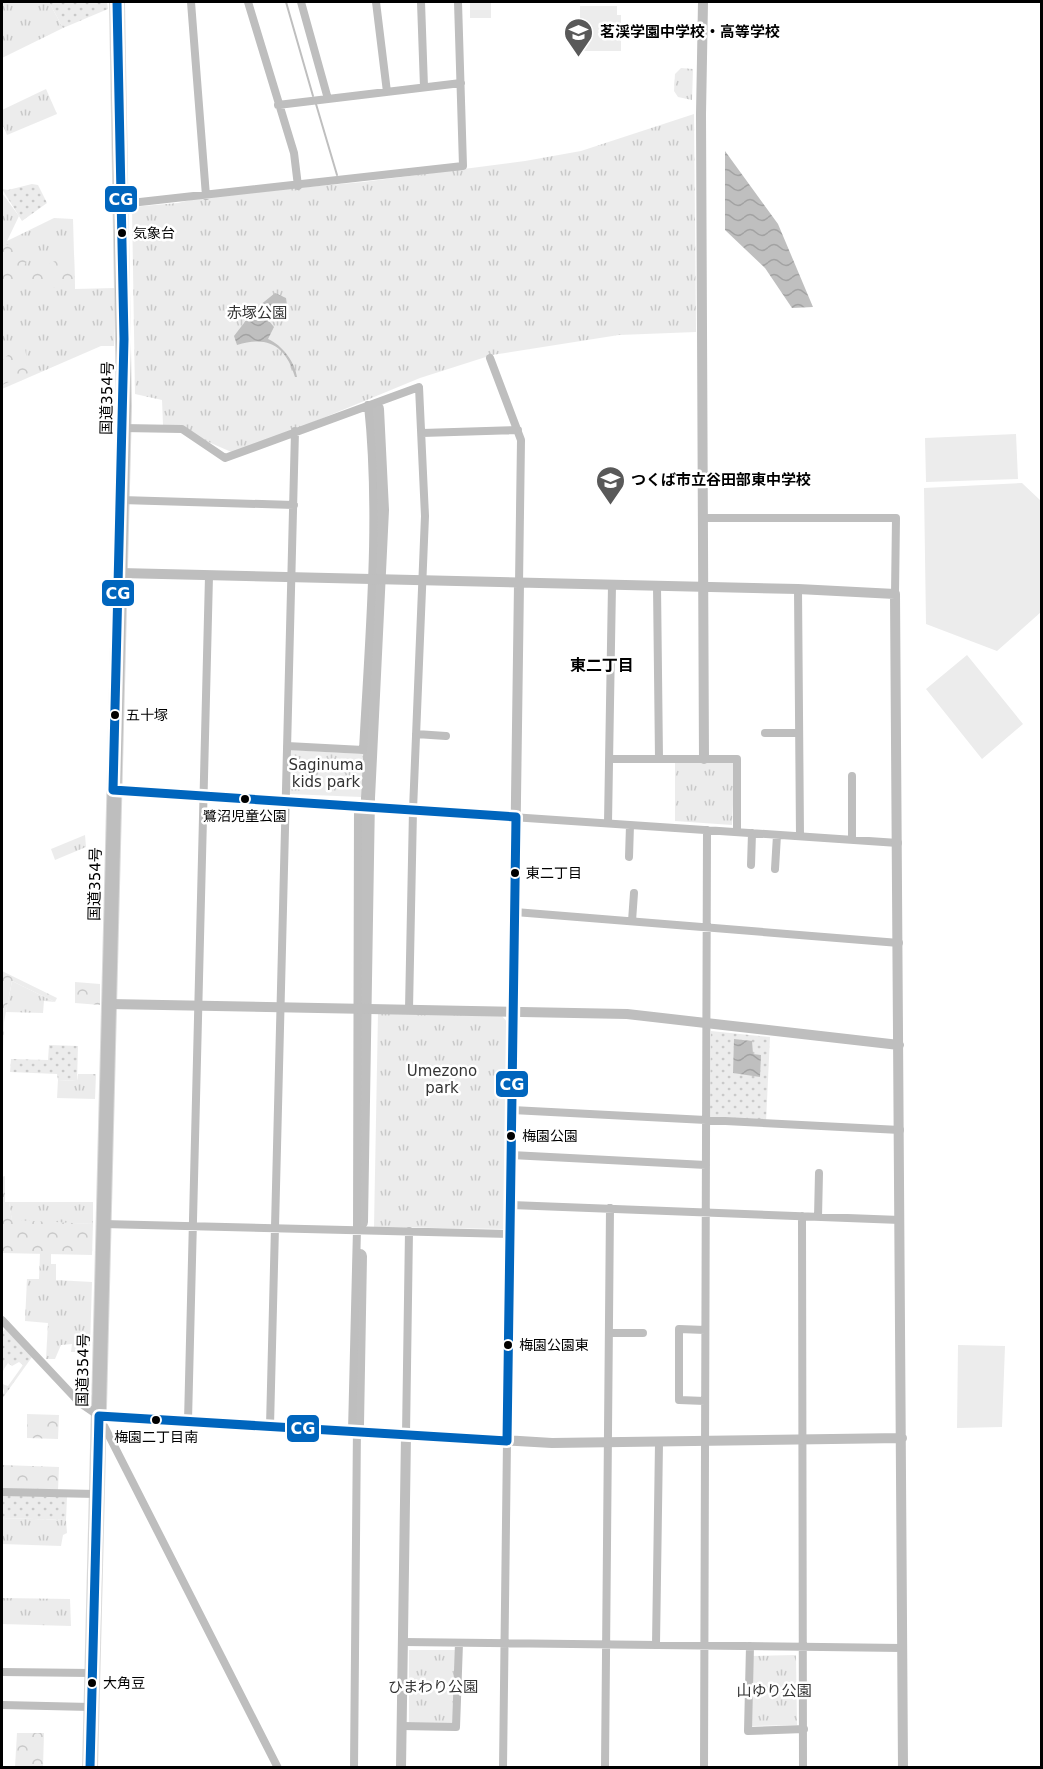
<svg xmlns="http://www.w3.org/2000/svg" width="1043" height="1769" font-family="'DejaVu Sans','Noto Sans JP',sans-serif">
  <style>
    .grass { fill: url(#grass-tufts) }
    .forest { fill: url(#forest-crowns) }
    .garden { fill: url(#garden-dots) }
    .pitch { fill: #ececec }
    .water { fill: url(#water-waves) }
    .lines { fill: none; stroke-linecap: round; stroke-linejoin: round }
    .stream { stroke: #bfbfbf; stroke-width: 2 }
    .canal { stroke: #bfbfbf; stroke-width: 8 }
    .river { stroke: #bfbfbf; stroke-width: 14 }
    .trunk-casing { stroke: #dbdbdb; stroke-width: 16 }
    .minor { stroke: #bebebe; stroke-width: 8 }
    .tertiary { stroke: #bebebe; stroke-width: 10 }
    .trunk { stroke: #bebebe; stroke-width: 14 }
    .bus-1-casing { stroke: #fff; stroke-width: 14 }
    .bus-1 { stroke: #0065bd; stroke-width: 9 }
    .bus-dot { fill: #000; stroke: #fff; stroke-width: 2 }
    .labels { text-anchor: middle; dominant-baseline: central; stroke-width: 5; stroke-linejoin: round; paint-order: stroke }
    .bus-label { font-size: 14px; fill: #000; stroke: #fff; text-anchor: start }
    .poi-label { font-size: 15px; font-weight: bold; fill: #000; stroke: #fff; text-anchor: start }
    .park-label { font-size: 15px; fill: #333; stroke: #fff }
    .street-label { font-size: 15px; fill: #000; stroke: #fff }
    .neighbourhood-label { font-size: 16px; font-weight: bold; fill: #000; stroke: #fff }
    .line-badge { stroke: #fff; stroke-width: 2 }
    .badge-label { font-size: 16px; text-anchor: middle; font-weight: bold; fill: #fff }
  </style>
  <defs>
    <pattern id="grass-tufts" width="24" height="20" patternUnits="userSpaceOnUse" patternTransform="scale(1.5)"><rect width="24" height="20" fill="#ececec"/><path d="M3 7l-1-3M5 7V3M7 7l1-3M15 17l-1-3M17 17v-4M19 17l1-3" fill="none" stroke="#c9c9c9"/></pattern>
    <pattern id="forest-crowns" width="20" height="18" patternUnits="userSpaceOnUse" patternTransform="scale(1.5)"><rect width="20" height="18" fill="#ececec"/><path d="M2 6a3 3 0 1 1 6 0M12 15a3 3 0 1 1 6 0" fill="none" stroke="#c9c9c9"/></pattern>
    <pattern id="garden-dots" width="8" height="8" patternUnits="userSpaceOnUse" patternTransform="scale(1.5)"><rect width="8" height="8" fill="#ececec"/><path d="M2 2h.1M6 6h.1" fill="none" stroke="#c9c9c9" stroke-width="1.8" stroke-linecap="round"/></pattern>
    <pattern id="water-waves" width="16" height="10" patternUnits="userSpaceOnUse" patternTransform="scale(1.5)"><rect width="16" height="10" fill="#bfbfbf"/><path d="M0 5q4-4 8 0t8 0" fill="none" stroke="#a2a2a2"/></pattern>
  </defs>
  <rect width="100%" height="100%" fill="#fff"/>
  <path class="grass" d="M2,2H49L63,28L2,58Z
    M681,68L693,69L692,100L678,97L674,91L675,74Z
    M46,89L57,114L7,135L2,123V110Z
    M694,114L696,332L619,335L492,355L420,378L236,454L190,434L163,425L162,400L135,394L132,207L178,203L206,196L363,182L525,161L581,151Z
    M2,193L19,216L7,241L54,218L73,219L75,289L115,288L114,346H101L2,389Z
    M291,750L363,754L361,797L289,794Z
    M735,762L732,825L675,821V763Z
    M85,835L86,847L55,860L51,849Z
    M12,981L55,1002L44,1001L43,1013L6,1012Z
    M378,1013L502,1016L509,1024L504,1229L374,1227Z
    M78,1074H96L95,1099L57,1098L58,1080L77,1081Z
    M9,1202H93V1224L12,1221Z
    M40,1253L51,1254V1264H56V1280L92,1282L90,1346L81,1347L77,1352H71L72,1344L61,1345L55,1359H46L48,1323L25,1321L27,1279H39Z
    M2,1518L66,1520L67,1533L63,1535L61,1546L2,1544Z
    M2,1598L70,1599L71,1626L2,1624Z
    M409,1650H457V1724H409Z
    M796,1655L797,1725L752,1726L751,1656Z"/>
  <path class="forest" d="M24,241L30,256L2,301V246Z
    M74,254L75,292L22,280L30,266L49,267L50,263Z
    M25,348L29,373L2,385C1,359 0,356 25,348Z
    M2,971L57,998L55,1002L12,981L4,1022L2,1086Z
    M75,982L100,984V1005L75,1003Z
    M5,1176V1202H9L12,1220L93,1224L92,1255L2,1253V1177Z
    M27,1414L59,1415L58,1439L27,1438Z
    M2,1465L59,1467L58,1490L2,1489Z
    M17,1733H44L43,1767H15Z"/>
  <path class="garden" d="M49,2H107L108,9L63,28Z
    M32,184L38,185L47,203L22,221L2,189L8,190Z
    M711,1031L770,1037L766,1122L710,1117Z
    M49,1045L78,1046L77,1081L58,1080L57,1074L10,1072L11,1059L48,1060Z
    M5,1329L32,1357L2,1399L4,1391L2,1384L8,1386L23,1365L19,1362L12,1366L8,1363L2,1372V1333Z
    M2,1495L67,1497L66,1520L2,1518Z"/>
  <path class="pitch" d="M470,2H491V18H470Z
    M580,6H617V15H621V51H580Z
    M1016,434L1018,479L926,482L925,438Z
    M1022,483L1041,501V612L997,651L926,624L924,488Z
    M967,655L1023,724L982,759L926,689Z
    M958,1345L1005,1346L1002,1427L957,1428Z"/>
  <path class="water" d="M725,151L778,224L813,307L792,308L765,268L725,230Z
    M275,293L286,298L287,305L280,312L272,314L269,321L274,327L268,339C282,345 295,362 297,377H295C286,346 268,335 237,345L234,336L254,310Z
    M734,1039L752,1041L753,1054L761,1055L760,1077L733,1073Z"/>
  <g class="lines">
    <path class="stream" d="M286,2L313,96
      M316,104L337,175"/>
    <path class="canal" d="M354,1768L357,1425"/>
    <path class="river" d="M361,1222L368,798L382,510L377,409
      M357,1425L360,1256"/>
    <defs>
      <path id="trunk" d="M90,1768L124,406L117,2"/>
    </defs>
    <use href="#trunk" class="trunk-casing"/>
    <path class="minor" d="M191,2L206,196
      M248,2L294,153L298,186
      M301,2L328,99
      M376,2L387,92
      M421,2L424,87
      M278,105L461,83
      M122,204L463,166L458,2
      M490,358L521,440L519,584
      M123,428L182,429L225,458L419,387L425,516L413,810L409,1009
      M422,433L518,430
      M121,500L294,505
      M703,518H896L895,594
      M657,586L659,759
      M798,589L800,836
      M765,733H799
      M416,734L446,736
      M287,746L363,750C369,635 380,519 368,405
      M609,759H737V832
      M852,776V840
      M113,790L898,843
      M608,823L612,585
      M629,857L630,825
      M751,865L752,833
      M775,869L777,835
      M515,912L899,943
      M632,921L634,893
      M512,1110L900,1130
      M511,1155L706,1165
      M511,1205L900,1220
      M802,1216L803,1768
      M818,1217L819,1173
      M103,1224L510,1234
      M2,1320L80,1403L99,1416L278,1768
      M609,1333H643
      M705,1401L679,1400V1329L705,1330
      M188,1421L209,576
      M270,1426L295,431
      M352,1431L357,1229L358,806
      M406,1435L409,1231
      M2,1492L96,1494
      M404,1642L902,1648
      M656,1645L659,1443
      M750,1646L748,1731L804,1729
      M2,1672L91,1673
      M2,1705L91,1707
      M402,1726L456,1727L459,1643
      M503,1768L507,1441
      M605,1768L610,1208
      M704,1768L707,830"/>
    <path class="tertiary" d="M703,2L701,114L704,759
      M120,573L798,589L895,594L903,1768
      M109,1004L627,1014L899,1045
      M99,1416L552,1443L902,1438
      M507,1441L519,584
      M401,1768L406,1435"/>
    <use href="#trunk" class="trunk"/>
    <defs>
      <path id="bus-1" d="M113,790L124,339L117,2
        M113,790L516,817
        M99,1416L507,1441
        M507,1441L516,817
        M90,1768L99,1416"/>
    </defs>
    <use href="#bus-1" class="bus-1-casing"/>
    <use href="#bus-1" class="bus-1"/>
  </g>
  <defs>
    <symbol id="school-pin" viewBox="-11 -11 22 30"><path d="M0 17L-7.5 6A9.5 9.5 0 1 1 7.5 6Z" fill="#595959" stroke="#fff"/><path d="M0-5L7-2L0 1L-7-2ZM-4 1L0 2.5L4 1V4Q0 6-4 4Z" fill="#fff"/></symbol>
  </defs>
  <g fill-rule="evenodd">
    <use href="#school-pin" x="562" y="16" width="33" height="45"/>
    <use href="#school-pin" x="594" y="464" width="33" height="45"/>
  </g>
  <g class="bus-dot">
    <circle cx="122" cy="233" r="5"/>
    <circle cx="115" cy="715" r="5"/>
    <circle cx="245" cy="799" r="5"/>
    <circle cx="515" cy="873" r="5"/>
    <circle cx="511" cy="1136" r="5"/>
    <circle cx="508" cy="1345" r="5"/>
    <circle cx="156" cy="1420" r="5"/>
    <circle cx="92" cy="1683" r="5"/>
  </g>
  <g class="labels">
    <g class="bus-label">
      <text x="133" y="233">気象台</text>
      <text x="126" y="715">五十塚</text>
      <text x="245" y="816" text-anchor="middle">鷺沼児童公園</text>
      <text x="526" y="873">東二丁目</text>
      <text x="522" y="1136">梅園公園</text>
      <text x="519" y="1345">梅園公園東</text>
      <text x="156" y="1437" text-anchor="middle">梅園二丁目南</text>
      <text x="103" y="1683">大角豆</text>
    </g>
    <g class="poi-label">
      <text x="600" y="32">茗渓学園中学校・高等学校</text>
      <text x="631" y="480">つくば市立谷田部東中学校</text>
    </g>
    <g class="park-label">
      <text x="257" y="313">赤塚公園</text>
      <text x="326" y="765">Saginuma<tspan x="326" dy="17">kids park</tspan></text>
      <text x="442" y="1071">Umezono<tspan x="442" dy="17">park</tspan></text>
      <text x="433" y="1687">ひまわり公園</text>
      <text x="774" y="1691">山ゆり公園</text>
    </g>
    <g class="street-label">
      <text transform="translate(107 398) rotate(-89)">国道354号</text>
      <text transform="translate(95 884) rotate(-89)">国道354号</text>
      <text transform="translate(83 1370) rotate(-89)">国道354号</text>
    </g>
    <g class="neighbourhood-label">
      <text x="602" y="665">東二丁目</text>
    </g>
  </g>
  <g class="line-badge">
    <rect x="104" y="185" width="34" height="28" rx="6" fill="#0065bd"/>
    <rect x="101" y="579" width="34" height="28" rx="6" fill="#0065bd"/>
    <rect x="495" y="1070" width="34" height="28" rx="6" fill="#0065bd"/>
    <rect x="286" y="1414" width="34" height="29" rx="6" fill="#0065bd"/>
  </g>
  <g class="badge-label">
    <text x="121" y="205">CG</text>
    <text x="118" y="599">CG</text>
    <text x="512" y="1090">CG</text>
    <text x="303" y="1434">CG</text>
  </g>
  <rect width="1043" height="1769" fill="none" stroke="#000000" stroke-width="6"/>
</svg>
